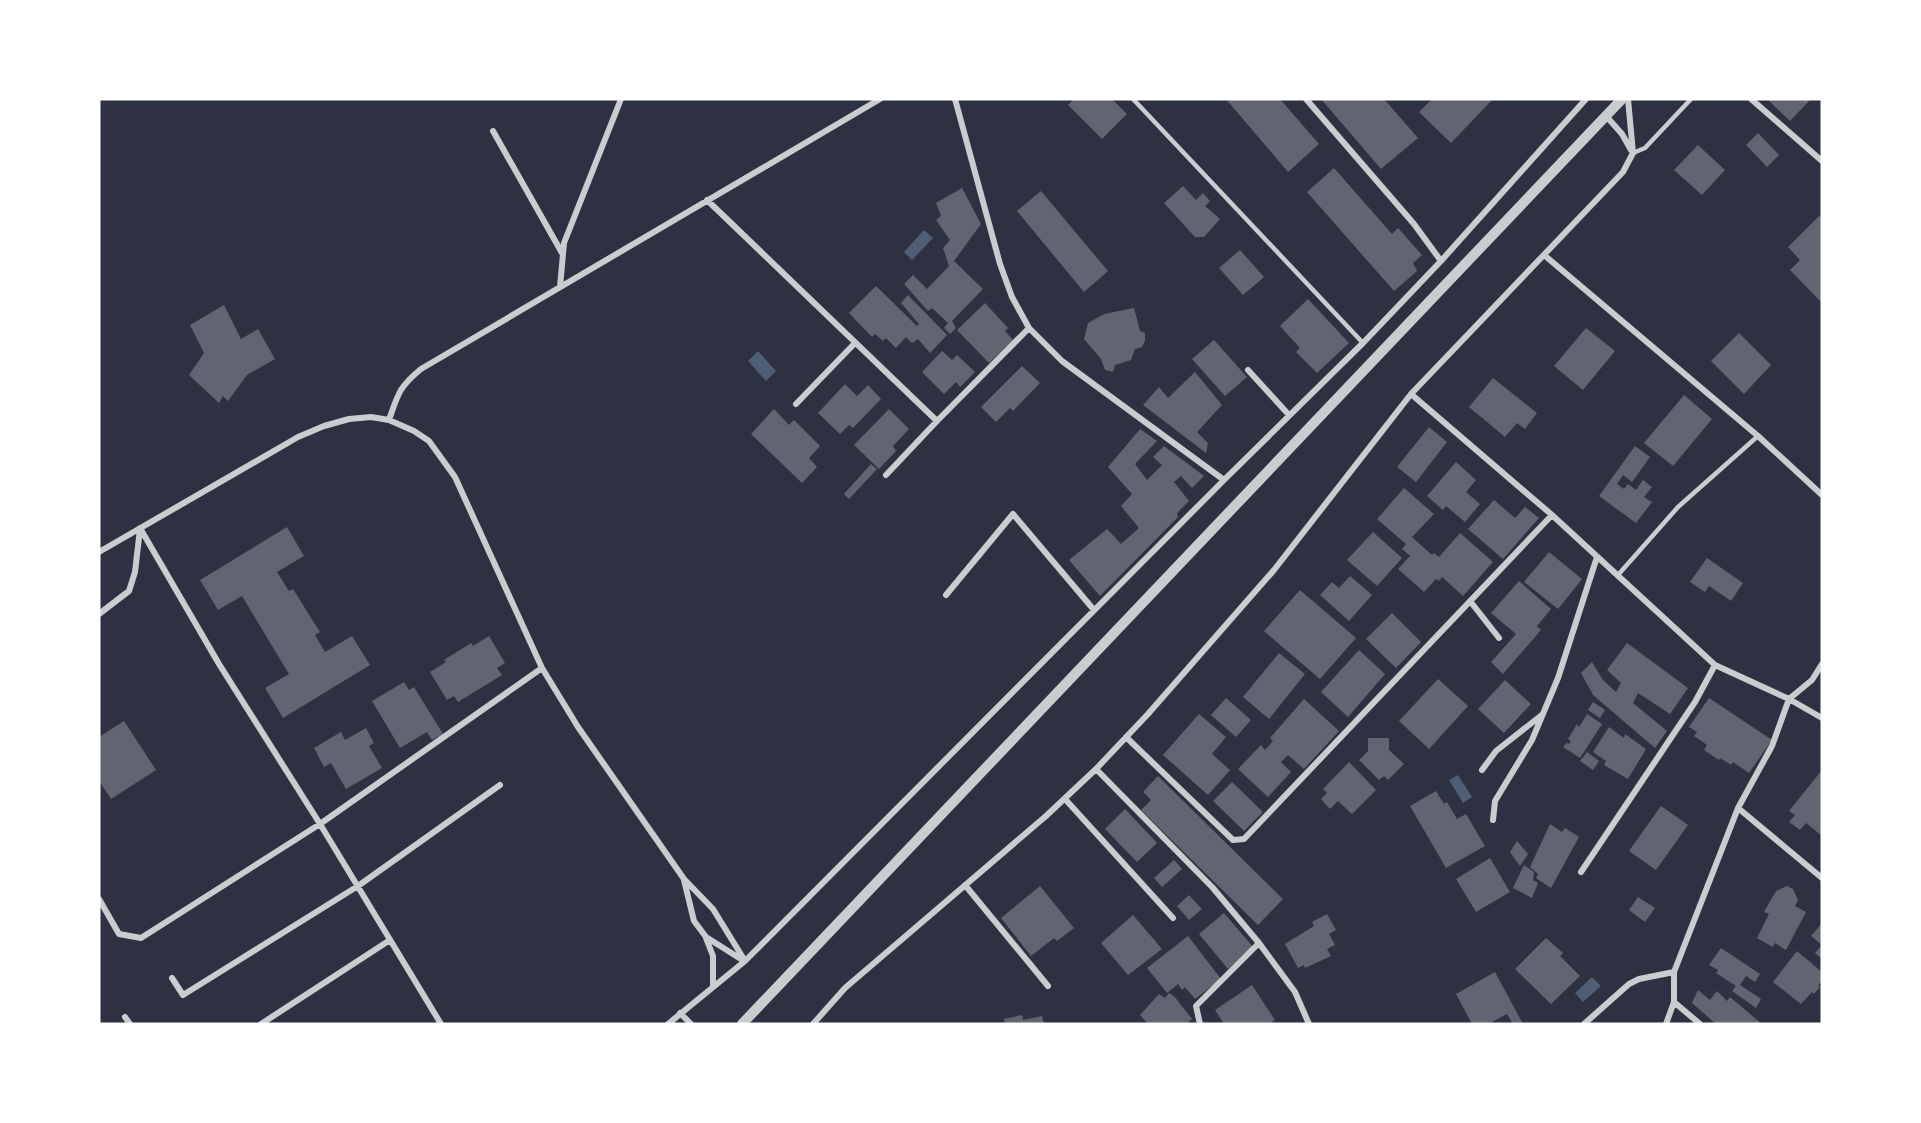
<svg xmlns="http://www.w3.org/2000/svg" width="1921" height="1123" font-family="Signika,sans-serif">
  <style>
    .water { fill: #4f5d75 }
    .building { fill: #626471 }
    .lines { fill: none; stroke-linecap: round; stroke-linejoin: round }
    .service { stroke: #caccd0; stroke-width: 4.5 }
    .minor { stroke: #caccd0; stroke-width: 6 }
    .tertiary { stroke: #caccd0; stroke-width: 10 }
  </style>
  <rect width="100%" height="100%" fill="#2d3142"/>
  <path class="water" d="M924,230L933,238L912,260L904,252Z
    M758,351L776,371L766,381L748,361Z
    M1458,775L1472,797L1463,803L1449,780Z
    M1592,977L1601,986L1583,1002L1575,993Z"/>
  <path class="building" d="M1074,99H1112L1127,114L1102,139L1068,105Z
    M1226,99H1280L1319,144L1288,172Z
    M1321,99H1384L1418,138L1381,169Z
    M1432,99H1493L1451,143L1419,112Z
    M1767,99H1811L1790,121Z
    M1758,133L1779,155L1767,167L1746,145Z
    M1698,145L1725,170L1702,195L1674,170Z
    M1334,168L1392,234L1398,228L1422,255L1413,263L1417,271L1394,291L1307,192Z
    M1183,186L1196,200L1203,193L1210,201L1205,206L1220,219L1204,237H1195L1164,203Z
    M962,188L981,224L954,261L983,289L952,321L956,328L950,334L944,328L948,323L932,308L928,311L904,284L913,275L927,289L949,266L943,248L950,240L936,220L941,216L936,203Z
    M1041,191L1108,271L1084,292L1017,211Z
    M1819,216L1822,219V303L1790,270L1800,260L1788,247Z
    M1240,250L1264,277L1243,295L1219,268Z
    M876,286L917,326L919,324L901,303L908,295L947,335L930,353L918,339L912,343L906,337L896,348L886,338L883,341L875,334L872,337L849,313Z
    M1308,299L1349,343L1317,373L1296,352L1300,348L1280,326Z
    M985,303L1008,328L1005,331L1013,340L989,363L957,330Z
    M224,305L241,339L258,329L275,359L247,375L228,401L223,396L219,403L189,375L204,353L190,325Z
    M1134,308L1140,331L1145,333V341L1142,347L1135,349L1131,360L1115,365L1113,372L1105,370L1101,359L1084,339L1088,323L1104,314Z
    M1586,328L1615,351L1583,390L1554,366Z
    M1739,333L1771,365L1744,394L1711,361Z
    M1214,340L1247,377L1225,396L1192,359Z
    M942,351L952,360L957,355L975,372L960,387L956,382L944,394L922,372Z
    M1022,366L1040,383L1013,411L1010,408L996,422L981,407Z
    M1195,372L1222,405L1197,432L1208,443L1206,453L1143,405L1159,387L1168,398Z
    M1493,378L1537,413L1525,429L1517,423L1505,437L1469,407Z
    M845,384L857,396L868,385L881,399L853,428L849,425L840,434L818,413Z
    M1684,395L1712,419L1673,466L1644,443Z
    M774,409L789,425L794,420L820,446L809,458L817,467L802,483L751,434Z
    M889,409L909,429L893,446L896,451L879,469L854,445Z
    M1429,427L1447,442L1416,482L1397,467Z
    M1140,429L1157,441L1135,464L1147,480L1162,465L1153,457L1164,446L1204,476L1192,488L1181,476L1174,482L1189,501L1177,513L1178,517L1100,596L1069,560L1107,529L1121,544L1139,528L1121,506L1132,494L1108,467Z
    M1635,446L1650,457L1632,482L1623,475L1617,484L1624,489L1628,484L1636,490L1643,480L1652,487L1644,497L1652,502L1636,523L1599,496Z
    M1456,462L1476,480L1466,492L1480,504L1465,522L1446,506L1443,510L1427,496Z
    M871,464L877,469L849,499L844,494Z
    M1404,488L1434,514L1412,537L1432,555L1434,553L1439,557L1460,533L1493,562L1463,596L1442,577L1439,581L1436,579L1424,592L1398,569L1410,556L1402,549L1406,544L1377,519Z
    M1494,500L1515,518L1525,507L1539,518L1503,559L1468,529Z
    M287,527L304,556L277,572L289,591L293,589L320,632L315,635L325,652L352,636L370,665L283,718L265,688L289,674L242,596L218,610L200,580Z
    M1373,532L1402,558L1377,586L1347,560Z
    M1549,552L1582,579L1558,609L1524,582Z
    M1707,558L1743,583L1731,601L1709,586L1705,592L1690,582Z
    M1350,576L1372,595L1349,621L1320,595L1332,582L1339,588Z
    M1519,581L1551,609L1537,626L1541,630L1503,674L1491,662L1516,634L1491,613Z
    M1300,590L1356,638L1320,679L1264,631Z
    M1392,613L1421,642L1396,668L1366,639Z
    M489,636L505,663L497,668L502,675L458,702L454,696L447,700L430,672L446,662L444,660L471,643L473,646Z
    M1627,643L1688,688L1670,714L1638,693L1633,703L1667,731L1655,748L1593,695L1581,673L1592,662L1603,680L1616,692L1621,683L1607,670Z
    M1359,650L1385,674L1348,717L1321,692Z
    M1279,653L1305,674L1269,719L1243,697Z
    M1438,679L1468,706L1429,749L1399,721Z
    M1505,680L1531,704L1504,733L1478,709Z
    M404,682L409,690L414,687L443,734L432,740L427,732L400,748L372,701Z
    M1226,698L1251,720L1236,737L1211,715Z
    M1709,698L1772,740L1749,773L1733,762L1731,765L1720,758L1719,760L1704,750L1707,745L1694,736L1697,732L1689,727Z
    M1304,699L1339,731L1304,769L1288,755L1281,762L1291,772L1268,797L1238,769L1261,745L1265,750L1273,741L1270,738Z
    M1593,702L1605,710L1600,718L1588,710Z
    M1199,714L1226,737L1212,754L1230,770L1208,795L1163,755Z
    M1587,714L1602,724L1580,758L1563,747L1567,743L1569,744L1571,741L1568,739L1577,724L1579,727Z
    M124,721L156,770L111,799L99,781V737Z
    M1609,727L1624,738L1625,734L1646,749L1628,779L1604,765L1606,761L1593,752Z
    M366,728L374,743L369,746L382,768L346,789L331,763L324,767L314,748L341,732L345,740Z
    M1368,738H1389V750L1404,764L1388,780L1384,776L1379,780L1359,760L1368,751Z
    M1587,752L1599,761L1593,770L1580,761Z
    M1349,762L1376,790L1352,814L1338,801L1330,809L1321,799L1327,793L1323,789Z
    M1822,770V836L1806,823L1800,830L1789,822L1795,815L1789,811Z
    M1158,776L1283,899L1258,925L1141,810L1151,800L1143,792Z
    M1232,782L1263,812L1244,831L1213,801Z
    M1436,791L1444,804L1447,802L1457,819L1466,814L1485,846L1446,868L1410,806Z
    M1661,806L1688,825L1656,870L1629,851Z
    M1125,809L1157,843L1137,862L1105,829Z
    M1550,824L1562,832L1565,828L1579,837L1551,888L1536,878L1538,874L1530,867Z
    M1517,841L1528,854L1520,866L1510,852Z
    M1490,858L1510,892L1476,912L1456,879Z
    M1174,860L1182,869L1162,887L1154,878Z
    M1524,865L1534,872L1533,880L1538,883L1532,898L1513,888Z
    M1040,886L1074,928L1057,941L1054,938L1031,956L1001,918Z
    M1787,886L1793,889L1798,900L1795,906L1806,912L1786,950L1775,943L1773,947L1757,938L1769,914L1764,912L1776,891Z
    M1189,895L1202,909L1189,920L1177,906Z
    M1638,897L1655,908L1645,922L1629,910Z
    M1224,913L1253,947L1228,969L1199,934Z
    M1327,914L1336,930L1329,934L1335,945L1327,949L1331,956L1305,968L1304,965L1298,968L1285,944L1314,926L1312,922Z
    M1133,915L1162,949L1128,975L1101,943Z
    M1822,923V959L1815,953L1822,945L1811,936Z
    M1188,936L1221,979L1195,999L1185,987L1182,990L1178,984L1167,993L1147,968Z
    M1546,938L1563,953L1560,956L1580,976L1551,1004L1515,969Z
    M1721,948L1760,974L1755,982L1746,976L1740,985L1761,999L1756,1008L1732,991L1736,986L1716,973L1718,970L1709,965Z
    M1797,951L1822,972V980L1818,986L1820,987L1814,994L1812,992L1801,1004L1773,982Z
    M1495,972L1523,1024H1513L1507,1014L1488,1024H1472L1456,994Z
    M1252,985L1275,1020L1269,1024H1224L1215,1010Z
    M1698,990L1710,1000L1717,991L1727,1001L1730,997L1762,1024H1716L1692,1003Z
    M1169,993L1174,996L1192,1019L1186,1024H1148L1140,1015L1159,994L1165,998Z
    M1022,1015L1023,1020L1042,1016L1044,1024H1005L1004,1019Z"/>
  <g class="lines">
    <path class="service" d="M1133,99L1363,343
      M1633,153L1645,148L1691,99
      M1618,575L1678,507L1758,436"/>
    <path class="minor" d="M955,99L1000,264L1012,297L1029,328L1062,361L1224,480
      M1306,99L1414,224L1441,261
      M1751,99L1822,161
      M1606,116L1622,134L1631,150
      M493,131L562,253
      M707,200L937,421L1029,328
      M1544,255L1758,436L1822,495
      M560,287L564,243L621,99
      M1248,370L1289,415
      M1411,394L1552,515L1715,665L1789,699L1822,718
      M796,404L855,343
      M389,420C398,394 399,387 421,369L880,99
      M886,475L937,421
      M140,528L219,664L320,824L441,1024
      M99,552L298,437L324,426L349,419L371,417L389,420L414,431L429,441L455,477L542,668L578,727L684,879L713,909L745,961
      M946,595L1013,514L1094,610
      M1470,601L1499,638
      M99,614L129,591L135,572L140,529
      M1126,737L1233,840L1244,839L1552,515
      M1096,769L1213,888L1259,943L1295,992L1309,1024
      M1482,770L1496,751L1543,714
      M1065,799L1173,918
      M1738,808L1822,878
      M1493,820L1495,801L1532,740L1558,678L1597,557
      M1581,872L1695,702L1715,665
      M684,880L694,921L706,937L744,961
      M965,885L1048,986
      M99,899L119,934L141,938L320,824L542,668
      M706,938L713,956V987
      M172,978L183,995L358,886L500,785
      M1674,1002L1700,1024
      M680,1013L691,1024
      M125,1017L130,1024
      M261,1024L390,940
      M668,1024L745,961L1224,480L1363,343L1441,261L1586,99
      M813,1024L845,988L1046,816L1096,769L1148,714L1274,570L1411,394L1623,172L1633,153L1628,99
      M1200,1024L1196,1006L1259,943
      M1584,1024L1629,984L1639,979L1674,972
      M1666,1024L1674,1002V972L1738,808L1772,746L1789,699L1812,680L1822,664"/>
    <path class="tertiary" d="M742,1024L1622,99"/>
  </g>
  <rect width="1921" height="1123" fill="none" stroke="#ffffff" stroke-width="201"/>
</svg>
